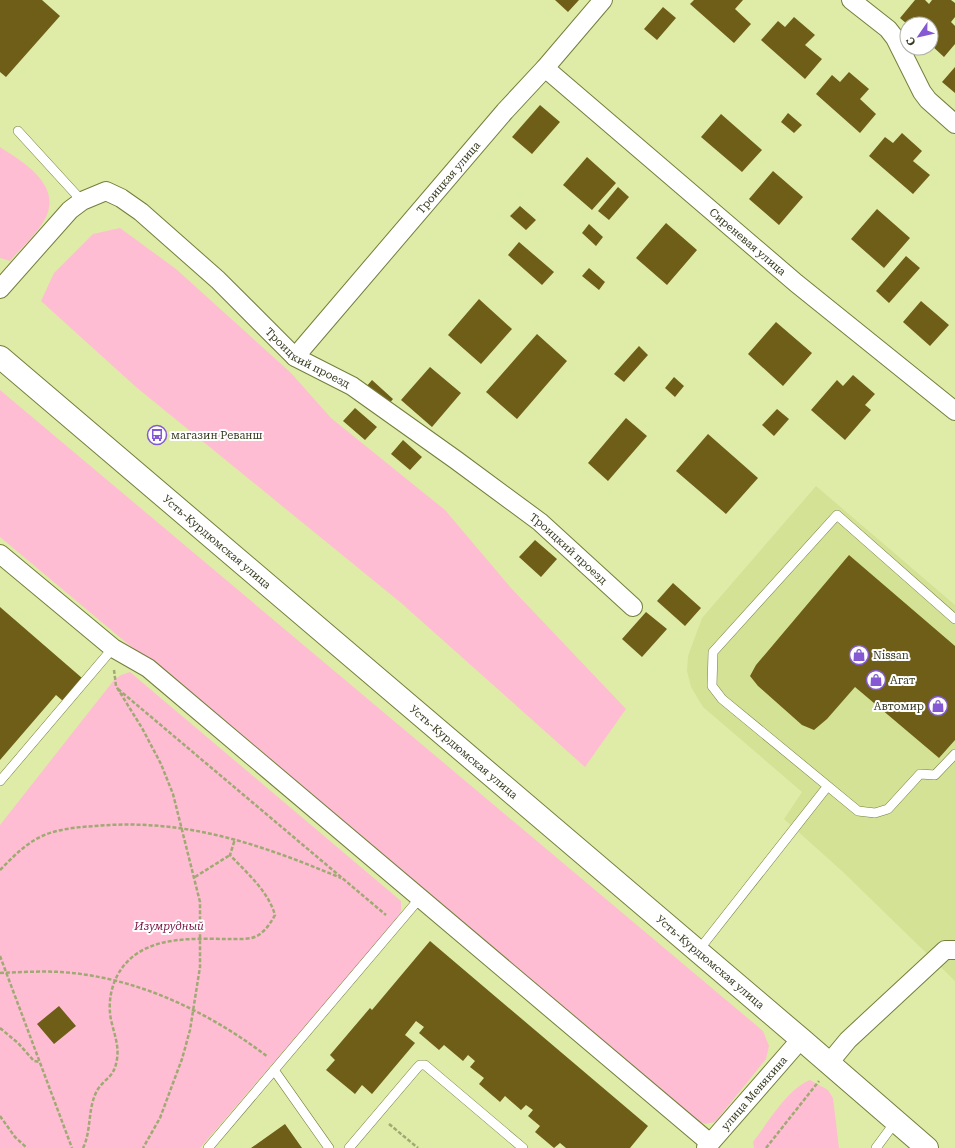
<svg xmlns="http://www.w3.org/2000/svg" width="955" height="1148" font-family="'Roboto Serif',serif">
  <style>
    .built { fill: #d4e295 }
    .green { fill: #febdd3 }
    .building { fill: #6e5e17 }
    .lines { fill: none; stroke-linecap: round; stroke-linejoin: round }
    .service-casing { stroke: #747e3d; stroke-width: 10 }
    .minor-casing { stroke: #747e3d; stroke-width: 20 }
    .primary-casing { stroke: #747e3d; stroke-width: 24 }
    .path { stroke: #a0a974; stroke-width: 2.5; stroke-dasharray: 4 2; stroke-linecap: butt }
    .service { stroke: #fff; stroke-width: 9 }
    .minor { stroke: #fff; stroke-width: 18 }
    .primary { stroke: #fff; stroke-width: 22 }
    .labels { text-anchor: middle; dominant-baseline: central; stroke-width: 4; stroke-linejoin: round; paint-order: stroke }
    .street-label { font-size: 11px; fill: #373b20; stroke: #fff }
    .poi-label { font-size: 11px; fill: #373b20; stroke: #fff; text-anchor: start }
    .park-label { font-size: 11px; font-style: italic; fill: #741343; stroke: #fff }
  </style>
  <rect width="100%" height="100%" fill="#dfeca7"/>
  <path class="built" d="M816,486L955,605V981L843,872L784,819L802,792L703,707L691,687L687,671L688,656L702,618Z"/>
  <path class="green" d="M0,147C23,162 63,185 45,219C37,234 21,248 10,261L0,258Z
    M120,228L176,269L291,373L331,418L445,510L511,588L626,709L585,767L400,602L136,387L41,301L54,273L93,234Z
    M0,390L763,1031L769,1046L766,1059L715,1122L705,1124L698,1121L0,537Z
    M130,672L401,901V911L397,919L200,1148H0V825L114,680L121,675Z
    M810,1080L828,1090L833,1098L839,1148H754L753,1142C768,1123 787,1089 810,1080Z"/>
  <path class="building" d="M0,0H42L60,16L6,77L0,72Z
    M555,0H579L568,12Z
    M694,0H743L735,9L751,24L734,43L690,4Z
    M915,0H925L929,4L932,0H951L955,3V17L951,22L955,26V44L944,57L931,45V24H907L900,18Z
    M663,7L676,18L657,40L644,29Z
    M794,17L815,35L805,45L822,59L805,79L761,40L778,21L785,27Z
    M955,67V93L942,82Z
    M849,72L869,89L860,99L876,114L860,133L816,94L832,75L840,82Z
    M540,105L560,122L532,154L512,137Z
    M788,113L802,125L794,133L781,122Z
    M721,114L762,150L742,172L701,137Z
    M902,133L922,151L913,161L930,175L913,194L869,156L885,137L893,143Z
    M587,157L616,183L592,210L563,185Z
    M773,171L803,197L779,225L749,199Z
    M618,187L629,197L609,220L598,211Z
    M520,206L536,220L526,230L510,216Z
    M877,209L910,238L884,268L851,239Z
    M666,223L697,250L667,285L636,258Z
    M589,224L603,237L596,246L582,233Z
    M519,242L554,272L542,285L508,255Z
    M906,256L920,268L889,303L876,291Z
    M589,268L605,282L599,290L582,276Z
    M479,299L512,329L481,364L448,335Z
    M921,301L949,325L930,346L903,322Z
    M776,322L812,353L783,386L748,354Z
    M537,334L567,361L517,419L486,392Z
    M639,346L648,355L624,382L614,374Z
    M430,367L461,393L432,427L401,400Z
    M853,375L875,394L865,405L871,410L845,440L811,410L837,380L843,386Z
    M674,377L684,386L675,397L665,388Z
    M372,380L393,399L388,405L366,387Z
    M355,408L377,427L365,440L343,421Z
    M777,409L789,419L774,436L762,425Z
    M626,418L647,436L608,481L588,463Z
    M708,434L758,478L726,514L676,471Z
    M403,440L422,457L410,470L391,454Z
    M535,540L557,559L541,577L519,557Z
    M849,555L955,646V740L939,758L855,687L827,719L814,730L802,725L758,686L750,676L756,665Z
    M673,583L701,608L685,626L657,601Z
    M0,607L82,678L63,701L56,695L0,760Z
    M646,612L667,629L642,657L622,639Z
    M430,941L648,1126L630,1148H566L560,1143L554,1148L535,1132L540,1126L528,1116L533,1110L526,1105L521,1110L505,1096L500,1102L479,1084L484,1078L470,1067L475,1061L468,1055L463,1061L444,1045L439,1050L419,1033L424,1027L416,1021L405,1035L415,1043L372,1094L362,1085L355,1094L326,1070L335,1060L330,1055L370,1008L372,1010Z
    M59,1006L76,1026L54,1044L37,1024Z
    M285,1124L302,1148H251Z"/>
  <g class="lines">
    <defs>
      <path id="service" d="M18,131L82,201
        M955,619L837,515L713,652L712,686L722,699L858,811L875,813L888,809L920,774L935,775L955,754
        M0,781L113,648
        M698,951L827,787
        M274,1070L329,1148
        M208,1148L420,898
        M349,1148L417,1068L420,1065H425L523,1148
        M876,1148L896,1121"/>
      <g id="minor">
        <path d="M851,0L888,29L895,38L922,92L928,100L955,124"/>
        <path id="s1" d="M545,68L796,283L955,411"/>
        <path id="s2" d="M0,289L70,210L82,201L106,191L121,198L141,212L218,280L295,357L352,386L456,460L540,522L633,607"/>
        <path id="s3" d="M295,357L505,111L545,68L603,0"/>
        <path d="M0,554L113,648L148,668L710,1143"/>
        <path d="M829,1063L848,1040L945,950H955"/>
        <path id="s4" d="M706,1148L801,1039"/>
      </g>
      <g id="primary">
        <path id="s5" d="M0,357L801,1039L927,1148"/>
      </g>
    </defs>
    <use href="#service" class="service-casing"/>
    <use href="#minor" class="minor-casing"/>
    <use href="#primary" class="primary-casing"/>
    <path class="path" d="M114,670L116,686L142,728L161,764L173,794L200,902V967L190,1030L182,1059L160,1118L143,1148
      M118,689L386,915
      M0,870C13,857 25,844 42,836C58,829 78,827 95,826C185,818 260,844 341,878
      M195,877L230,855
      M0,956L72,1148
      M0,973C20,972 41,971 61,972C137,977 209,1012 268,1057
      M0,1028L18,1043L34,1061L40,1062
      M0,1116L15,1137L27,1148
      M389,1124L418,1148
      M83,1148C92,1130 87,1107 98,1089C106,1077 114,1078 117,1059C119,1047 115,1036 112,1024C106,1002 112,976 129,960C155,935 198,939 231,939C240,939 253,940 260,934C267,929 271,922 275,915C268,891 247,873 230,855L235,839
      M766,1148L819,1081"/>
    <use href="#service" class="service"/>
    <use href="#minor" class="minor"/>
    <use href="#primary" class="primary"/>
  </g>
  <defs>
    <symbol id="bus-ring" viewBox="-11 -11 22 22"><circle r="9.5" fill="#fff" stroke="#8459d3" stroke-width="1.5"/><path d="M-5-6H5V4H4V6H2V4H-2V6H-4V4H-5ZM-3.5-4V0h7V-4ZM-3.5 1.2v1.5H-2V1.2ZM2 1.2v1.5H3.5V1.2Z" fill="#8459d3"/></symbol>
    <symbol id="shop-ring" viewBox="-11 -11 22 22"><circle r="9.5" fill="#fff" stroke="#8459d3" stroke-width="1.5"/><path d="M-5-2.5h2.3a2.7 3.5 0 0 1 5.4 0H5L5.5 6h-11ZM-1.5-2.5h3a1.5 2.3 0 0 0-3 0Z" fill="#8459d3"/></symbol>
  </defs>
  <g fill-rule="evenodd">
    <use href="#bus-ring" x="146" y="424" width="22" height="22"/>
    <use href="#shop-ring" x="848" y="644" width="22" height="22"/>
    <use href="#shop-ring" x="865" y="669" width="22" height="22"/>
    <use href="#shop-ring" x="927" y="695" width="22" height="22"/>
  </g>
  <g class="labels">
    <g class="street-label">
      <text stroke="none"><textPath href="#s3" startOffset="236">Троицкая улица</textPath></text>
      <text stroke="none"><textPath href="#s1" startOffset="267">Сиреневая улица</textPath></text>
      <text stroke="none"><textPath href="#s2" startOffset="410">Троицкий проезд</textPath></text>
      <text stroke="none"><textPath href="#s5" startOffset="285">Усть-Курдюмская улица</textPath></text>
      <text stroke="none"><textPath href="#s2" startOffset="734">Троицкий проезд</textPath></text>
      <text stroke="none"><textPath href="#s5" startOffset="609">Усть-Курдюмская улица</textPath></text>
      <text stroke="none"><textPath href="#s5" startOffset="933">Усть-Курдюмская улица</textPath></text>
      <text stroke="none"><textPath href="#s4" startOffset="73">улица Менякина</textPath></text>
    </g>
    <g class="poi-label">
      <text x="171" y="435">магазин Реванш</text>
      <text x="873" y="655">Nissan</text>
      <text x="890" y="680">Агат</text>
      <text x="924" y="706" text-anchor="end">Автомир</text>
    </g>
    <g class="park-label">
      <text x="169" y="926">Изумрудный</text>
    </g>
  </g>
  <g transform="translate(919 36) rotate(236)"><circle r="19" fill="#ffffff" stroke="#afb1a6"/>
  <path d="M0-3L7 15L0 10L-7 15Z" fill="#8459d3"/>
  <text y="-6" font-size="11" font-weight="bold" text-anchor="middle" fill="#373b20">С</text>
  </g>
</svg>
